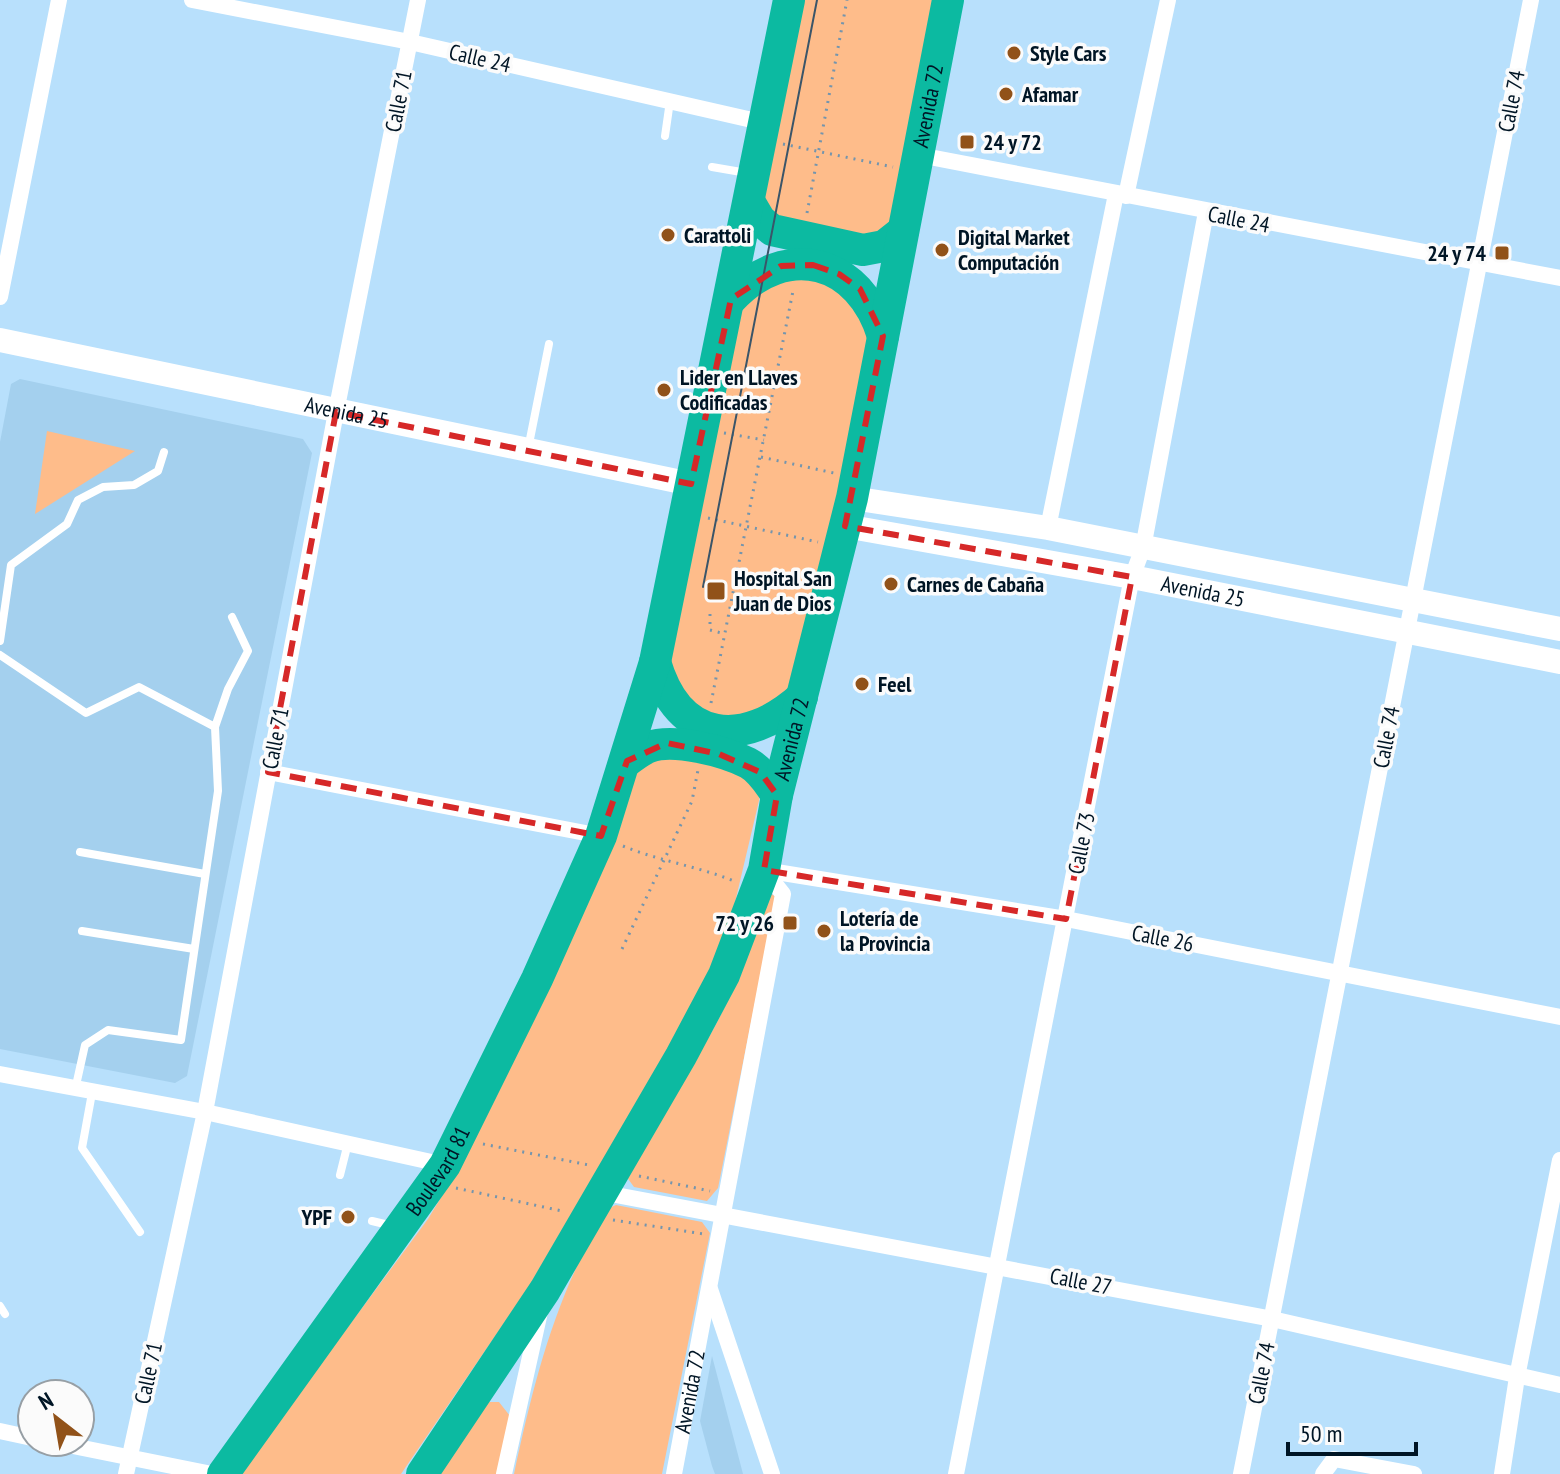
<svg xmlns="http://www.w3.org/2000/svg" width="1560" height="1474" font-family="'PT Sans Narrow',sans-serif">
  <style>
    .built { fill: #a4d0ee }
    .grass { fill: #febc8a }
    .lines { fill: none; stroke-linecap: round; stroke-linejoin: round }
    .path { stroke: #7495ad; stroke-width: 3; stroke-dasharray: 2 6; stroke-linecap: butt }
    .lane { stroke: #fff; stroke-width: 8 }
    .street { stroke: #fff; stroke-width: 16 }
    .secondary { stroke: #fff; stroke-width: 24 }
    .highway { stroke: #0cbaa1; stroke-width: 32 }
    .tram { stroke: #3a5569; stroke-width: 2 }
    .marked { fill: none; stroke: #d62828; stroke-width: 6; stroke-dasharray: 16 10; stroke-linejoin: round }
    .poi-dot { fill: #915219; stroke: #fbfbfb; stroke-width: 3 }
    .labels { text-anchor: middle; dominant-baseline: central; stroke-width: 7; stroke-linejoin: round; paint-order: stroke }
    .poi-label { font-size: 22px; font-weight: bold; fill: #001525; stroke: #fbfbfb; text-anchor: start }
    .street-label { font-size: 22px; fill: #001525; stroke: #fbfbfb }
  </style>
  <rect width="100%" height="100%" fill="#b8e0fc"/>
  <path class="built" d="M20,379L303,439L312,453L187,1076L175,1083L0,1049V442L11,384Z
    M712,1356L737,1451L743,1474H715L712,1466L700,1421Z"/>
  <path class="grass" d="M802,0H935L892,221L874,240L778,224L762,200Z
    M780,277L831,280L864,315L868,344C857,402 812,674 779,703C758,722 732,717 705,716L675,686L668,646L740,315L749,297Z
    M47,431L135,451L35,514Z
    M658,751L752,771L762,788L728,932L700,996L528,1288L401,1474H239L428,1219L469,1151L637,763Z
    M770,893L776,897L718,1188L707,1201L634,1187L626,1176L713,1030L740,977Z
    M616,1205L702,1222L710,1233L662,1474H514C535,1376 556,1295 607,1209Z
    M489,1402H499L510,1416L499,1474H435Z"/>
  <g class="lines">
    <path class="path" d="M783,144L893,167
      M807,213L847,0
      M724,433L764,440
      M761,457L834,473
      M708,518L818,542
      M710,614V630L725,634
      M711,703L793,291
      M623,846C659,861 697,866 734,881
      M622,949L692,801L698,770
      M483,1144L589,1165
      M639,1176L710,1191
      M456,1188L562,1211
      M613,1220L704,1234"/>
    <path class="lane" d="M665,136L670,101
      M712,167L747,173
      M528,449L549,344
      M0,641L11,565L67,524L78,500L103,487L134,485L158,471L164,452
      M0,655L86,713L139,687L215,727L218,791L181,1040L108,1030L85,1045L75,1090
      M215,727L228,689L248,651L232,617
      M80,852L205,874
      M82,931L194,949
      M92,1093L82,1148L140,1232
      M340,1175L348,1143
      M372,1221L393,1226
      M0,1306L5,1314"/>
    <g class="street">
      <path d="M192,0L410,42L765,123"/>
      <path d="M919,155L1560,278"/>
      <path d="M1126,196L1168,0"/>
      <path d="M0,297L59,0"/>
      <path d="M1048,528L1116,194"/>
      <path d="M268,772L601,836"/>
      <path d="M764,870L1066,919L1560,1017"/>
      <path d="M0,1074L205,1112L445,1165"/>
      <path d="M600,1192L1272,1319L1560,1385"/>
      <path d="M710,1289L772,1474"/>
      <path d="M0,1431L32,1438"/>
      <path d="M53,1442L212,1474"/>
      <path d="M126,1474L205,1112L336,412L418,0"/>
      <path d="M504,1474L540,1312"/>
      <path id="s1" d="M674,1474L783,894L764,870"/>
      <path d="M956,1474L1132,577L1143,548L1206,212"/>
      <path d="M1241,1474L1531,0"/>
      <path d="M1323,1474L1334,1459L1414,1474"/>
      <path d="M1502,1474L1517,1377L1560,1160"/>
    </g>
    <g class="secondary">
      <path id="s2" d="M0,340L691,484"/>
      <path d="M852,498L1048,528L1560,629"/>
      <path id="s3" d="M845,526L1132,577L1560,662"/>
    </g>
    <g class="highway">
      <path d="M750,203L760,220L772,230L863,250L884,246L903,231"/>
      <path d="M731,299C787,239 860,260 883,336"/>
      <path d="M655,662C679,744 744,749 802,697"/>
      <path d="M627,761C634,756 641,750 649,747C674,738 724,751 748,763C761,770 769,784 777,795"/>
      <path id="s4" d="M223,1474L445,1165L537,979L601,836L655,662L789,0"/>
      <path id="s5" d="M422,1474L545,1290L681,1056L724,975L764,870L777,795L852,498L948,0"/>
    </g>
    <path class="tram" d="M703,587L817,0"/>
  </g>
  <path class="marked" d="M813,265L839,274L860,289L883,336L845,526L1132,577L1066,919L764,870L777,795L760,772L719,754L667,743L627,761L601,836L268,772L336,412L691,484L731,299L781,266Z"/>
  <g class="poi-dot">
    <circle cx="1014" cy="53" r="8"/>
    <circle cx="1006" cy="94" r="8"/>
    <rect x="959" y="134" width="16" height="16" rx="4"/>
    <circle cx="668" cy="235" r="8"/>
    <circle cx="942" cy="250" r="8"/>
    <rect x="1494" y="245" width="16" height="16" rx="4"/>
    <circle cx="664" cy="390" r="8"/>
    <circle cx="891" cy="584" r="8"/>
    <rect x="706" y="581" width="20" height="20" rx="4"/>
    <circle cx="862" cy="684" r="8"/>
    <rect x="782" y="915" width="16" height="16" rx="4"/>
    <circle cx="824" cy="931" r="8"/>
    <circle cx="348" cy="1217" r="8"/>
  </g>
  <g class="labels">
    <g class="poi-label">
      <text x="1030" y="53">Style Cars</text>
      <text x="1022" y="94">Afamar</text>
      <text x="983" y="142">24 y 72</text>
      <text x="684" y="235">Carattoli</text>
      <text x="958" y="237">Digital Market<tspan x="958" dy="25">Computación</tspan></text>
      <text x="1486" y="253" text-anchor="end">24 y 74</text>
      <text x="680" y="377">Lider en Llaves<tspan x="680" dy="25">Codificadas</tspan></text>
      <text x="734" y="578">Hospital San<tspan x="734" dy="25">Juan de Dios</tspan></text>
      <text x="907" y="584">Carnes de Cabaña</text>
      <text x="878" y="684">Feel</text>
      <text x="840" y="918">Lotería de<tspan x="840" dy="25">la Provincia</tspan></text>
      <text x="774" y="923" text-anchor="end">72 y 26</text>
      <text x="332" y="1217" text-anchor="end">YPF</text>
    </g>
    <g class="street-label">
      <text transform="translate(480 58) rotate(13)">Calle 24</text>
      <text transform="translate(398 101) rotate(-79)">Calle 71</text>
      <text transform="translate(1511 101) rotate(-79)">Calle 74</text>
      <text stroke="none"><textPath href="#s5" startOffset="1478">Avenida 72</textPath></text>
      <text transform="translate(1239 219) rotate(11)">Calle 24</text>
      <text stroke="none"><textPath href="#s2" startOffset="354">Avenida 25</textPath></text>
      <text stroke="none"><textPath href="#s3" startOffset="364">Avenida 25</textPath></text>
      <text transform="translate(1386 737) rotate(-79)">Calle 74</text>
      <text transform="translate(275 738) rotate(-79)">Calle 71</text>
      <text stroke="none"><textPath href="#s5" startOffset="830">Avenida 72</textPath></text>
      <text transform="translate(1081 843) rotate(-79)">Calle 73</text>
      <text transform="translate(1163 938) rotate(11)">Calle 26</text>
      <text stroke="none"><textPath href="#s4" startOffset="372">Boulevard 81</textPath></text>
      <text transform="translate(1081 1281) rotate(11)">Calle 27</text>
      <text transform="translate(148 1373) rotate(-78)">Calle 71</text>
      <text transform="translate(1261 1373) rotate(-79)">Calle 74</text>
      <text stroke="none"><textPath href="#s1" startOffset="84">Avenida 72</textPath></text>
    </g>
  </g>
  <g transform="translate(56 1418) rotate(329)"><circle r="38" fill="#fbfbfb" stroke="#979fa5" stroke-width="2"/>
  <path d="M0-6L14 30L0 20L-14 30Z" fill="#915219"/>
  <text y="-12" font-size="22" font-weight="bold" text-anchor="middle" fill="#001525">N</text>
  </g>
  <path d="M1288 1442v12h128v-12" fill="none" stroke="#001525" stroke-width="4"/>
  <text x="1300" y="1442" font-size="24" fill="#001525" stroke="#fbfbfb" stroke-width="6" paint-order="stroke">50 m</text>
</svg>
